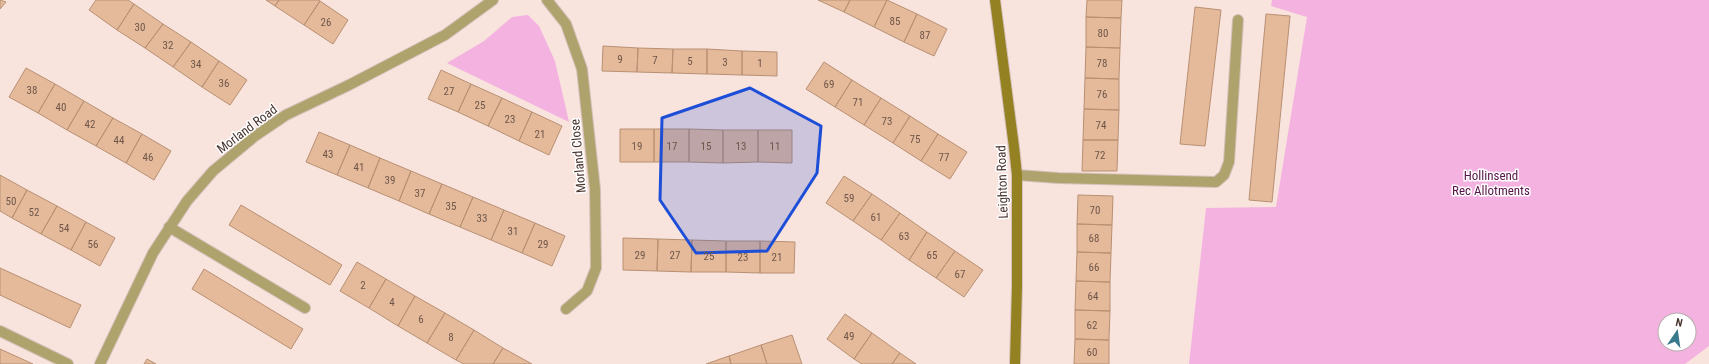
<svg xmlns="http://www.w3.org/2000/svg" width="1709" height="364" font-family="'Roboto Condensed',sans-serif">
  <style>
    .green { fill: #f4b2e1; fill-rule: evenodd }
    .building { fill: #e4ba9b; stroke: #b89073 }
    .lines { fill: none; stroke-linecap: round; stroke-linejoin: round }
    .lane-casing { stroke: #d6c0ba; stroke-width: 12 }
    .street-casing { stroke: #d6c0ba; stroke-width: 12 }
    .secondary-casing { stroke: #d6c0ba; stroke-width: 12 }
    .lane { stroke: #afa36d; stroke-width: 10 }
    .street { stroke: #afa36d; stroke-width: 10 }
    .secondary { stroke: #938122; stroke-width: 10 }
    .marked { fill: #1d4ed8; fill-opacity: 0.2; stroke: #1d4ed8; stroke-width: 3; stroke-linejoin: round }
    .labels { text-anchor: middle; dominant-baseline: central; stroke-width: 3; stroke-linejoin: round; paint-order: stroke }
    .number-label { font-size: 11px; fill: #705649 }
    .street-label { font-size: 13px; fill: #49342e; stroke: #fff }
    .park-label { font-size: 13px; fill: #571449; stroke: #fff }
  </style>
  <rect width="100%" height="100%" fill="#f9e3dd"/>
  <path class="green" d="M1272,0H1709V346L1685,364H1189L1206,208L1276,207L1307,17L1271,6ZM1665,320H1689V344H1665Z
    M528,15L539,26L555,61L569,122L447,63L484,41L512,17Z"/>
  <path class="building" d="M0,0L6,2L0,9Z
    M96,0H128L134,4L117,30L89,10Z
    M266,0H279L275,6Z
    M279,0H318L320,1L304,25L275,6Z
    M818,0H850L844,12Z
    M850,0H887L874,27L844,12Z
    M887,0L917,14L904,42L874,27Z
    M1087,0H1122L1121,18L1086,17Z
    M320,1L348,20L333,44L304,25Z
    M134,4L163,24L145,48L117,30Z
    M1195,7L1221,10L1205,146L1180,144Z
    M917,14L947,29L934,56L904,42Z
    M1266,14L1290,16L1272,202L1249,200Z
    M1086,17L1121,18L1120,48L1086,47Z
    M163,24L191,42L173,67L145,48Z
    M191,42L219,61L202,87L173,67Z
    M603,46L638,48L637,72L602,71Z
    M1086,47L1120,48L1119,79L1085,78Z
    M638,48L673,49L672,73L637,72Z
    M673,49H707V74L672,73Z
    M707,49L742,51V75L707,74Z
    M742,51L777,52V76L742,75Z
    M219,61L247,80L230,105L202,87Z
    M824,62L852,80L835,107L806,89Z
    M26,68L55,84L38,113L9,97Z
    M441,70L471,84L458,112L428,99Z
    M1085,78L1119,79V110L1084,109Z
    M852,80L881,98L864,125L835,107Z
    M55,84L84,101L67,130L38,113Z
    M471,84L502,98L488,126L458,112Z
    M502,98L532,112L519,141L488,126Z
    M881,98L910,116L893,143L864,125Z
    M84,101L113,118L96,146L67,130Z
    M1084,109L1119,110L1118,140H1083Z
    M532,112L562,126L549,155L519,141Z
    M910,116L938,134L921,161L893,143Z
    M113,118L142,134L126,163L96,146Z
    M620,129H654V162H620Z
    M654,129H689V162H654Z
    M689,129L723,130V163L689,162Z
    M723,130H758V162L723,163Z
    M758,130H792V163L758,162Z
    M319,132L350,145L337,175L306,162Z
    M142,134L171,151L154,180L126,163Z
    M938,134L967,152L950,179L921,161Z
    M1083,140H1118L1117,171H1082Z
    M350,145L380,158L368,188L337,175Z
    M380,158L411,171L399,201L368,188Z
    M411,171L442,184L429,214L399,201Z
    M0,175L27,190L12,218L0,211Z
    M844,176L872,194L853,221L826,203Z
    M442,184L473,197L460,227L429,214Z
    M27,190L57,206L41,234L12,218Z
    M872,194L900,213L881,240L853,221Z
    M1078,195L1113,196L1112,225L1077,224Z
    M473,197L504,210L491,240L460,227Z
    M241,205L342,265L330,285L229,225Z
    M57,206L86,222L71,250L41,234Z
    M504,210L535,223L522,253L491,240Z
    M900,213L927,232L909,260L881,240Z
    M86,222L115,238L100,266L71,250Z
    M535,223L565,236L552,266L522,253Z
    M1077,224L1112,225L1111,253L1077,252Z
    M927,232L955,251L936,278L909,260Z
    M623,238L658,239L657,271L623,270Z
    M658,239L692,240L691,272L657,271Z
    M692,240L726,241V272H691Z
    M726,241H760V273L726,272Z
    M760,241L795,242L794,273H760Z
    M955,251L983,270L964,297L936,278Z
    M1077,252L1111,253L1110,282L1076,281Z
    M357,262L386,279L369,308L340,291Z
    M0,268L81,305L70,328L0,295Z
    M204,269L303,329L291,349L192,289Z
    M386,279L415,296L398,326L369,308Z
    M1076,281L1110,282V311L1075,310Z
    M415,296L445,313L427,343L398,326Z
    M1075,310L1110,311L1109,340L1075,339Z
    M445,313L474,330L456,360L427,343Z
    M845,314L872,333L854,359L827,339Z
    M474,330L503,348L493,364H464L456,360Z
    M872,333L900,353L892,364H862L854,359Z
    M792,335L802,364H767L761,345Z
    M1075,339L1109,340V364H1074Z
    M761,345L767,364H731L729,356Z
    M503,348L532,364H493Z
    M0,349L33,364H0Z
    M900,353L916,364H892Z
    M729,356L731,364H706Z
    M147,359L156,364H144Z"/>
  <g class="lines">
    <defs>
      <path id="lane" d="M1017,175L1058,178L1216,182L1224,175L1229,162L1238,20
        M169,227L305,308
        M0,331L68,364"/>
      <path id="street" d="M547,0L566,24L582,69L595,189L596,268L587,291L566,309
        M100,364L153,253L187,201L213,171L255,136L286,115L349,85L445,35L493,0"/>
      <path id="secondary" d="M995,0L1014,147L1017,175V286L1015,364"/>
    </defs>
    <use href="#lane" class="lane-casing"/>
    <use href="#street" class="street-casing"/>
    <use href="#secondary" class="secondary-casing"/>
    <use href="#lane" class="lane"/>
    <use href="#street" class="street"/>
    <use href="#secondary" class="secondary"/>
  </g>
  <path class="marked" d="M750,88L821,126L817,173L767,251L696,253L660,200L662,118Z"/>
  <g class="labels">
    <g class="number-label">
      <text x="895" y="21">85</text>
      <text x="326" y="22">26</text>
      <text x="140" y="27">30</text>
      <text x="1103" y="33">80</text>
      <text x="925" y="35">87</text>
      <text x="168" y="45">32</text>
      <text x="620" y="59">9</text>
      <text x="655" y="60">7</text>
      <text x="690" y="61">5</text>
      <text x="725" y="62">3</text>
      <text x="760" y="63">1</text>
      <text x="1102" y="63">78</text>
      <text x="196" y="64">34</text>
      <text x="224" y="83">36</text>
      <text x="829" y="84">69</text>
      <text x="32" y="90">38</text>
      <text x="449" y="91">27</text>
      <text x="1102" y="94">76</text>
      <text x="858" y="102">71</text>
      <text x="480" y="105">25</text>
      <text x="61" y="107">40</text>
      <text x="510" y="119">23</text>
      <text x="887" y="121">73</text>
      <text x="90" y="124">42</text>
      <text x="1101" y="125">74</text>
      <text x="540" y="134">21</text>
      <text x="915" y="139">75</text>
      <text x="119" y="140">44</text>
      <text x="637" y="146">19</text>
      <text x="672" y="146">17</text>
      <text x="706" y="146">15</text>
      <text x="741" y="146">13</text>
      <text x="775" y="146">11</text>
      <text x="328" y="154">43</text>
      <text x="1100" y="155">72</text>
      <text x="148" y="157">46</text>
      <text x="944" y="157">77</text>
      <text x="359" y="167">41</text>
      <text x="390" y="180">39</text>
      <text x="420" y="193">37</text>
      <text x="849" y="198">59</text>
      <text x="11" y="201">50</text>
      <text x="451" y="206">35</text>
      <text x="1095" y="210">70</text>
      <text x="34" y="212">52</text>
      <text x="876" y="217">61</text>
      <text x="482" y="218">33</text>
      <text x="64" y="228">54</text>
      <text x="513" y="231">31</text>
      <text x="904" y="236">63</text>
      <text x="1094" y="238">68</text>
      <text x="93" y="244">56</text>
      <text x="543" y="244">29</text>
      <text x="640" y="255">29</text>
      <text x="675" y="255">27</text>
      <text x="932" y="255">65</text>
      <text x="709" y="256">25</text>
      <text x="743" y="257">23</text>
      <text x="777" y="257">21</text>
      <text x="1094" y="267">66</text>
      <text x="960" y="274">67</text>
      <text x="363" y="285">2</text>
      <text x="1093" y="296">64</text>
      <text x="392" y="302">4</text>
      <text x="421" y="319">6</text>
      <text x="1092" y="325">62</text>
      <text x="849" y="336">49</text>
      <text x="451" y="337">8</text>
      <text x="1092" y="352">60</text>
    </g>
    <g class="street-label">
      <text transform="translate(247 129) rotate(-37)">Morland Road</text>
      <text transform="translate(578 156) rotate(-95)">Morland Close</text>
      <text transform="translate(1002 182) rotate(-92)">Leighton Road</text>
    </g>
    <g class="park-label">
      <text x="1491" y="175">Hollinsend<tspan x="1491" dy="15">Rec Allotments</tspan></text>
    </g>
  </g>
  <g transform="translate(1677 332) rotate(13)"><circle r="19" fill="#ffffff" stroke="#b6aeab"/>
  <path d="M0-3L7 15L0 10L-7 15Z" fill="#387a8c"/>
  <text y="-6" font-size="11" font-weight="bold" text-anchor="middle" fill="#49342e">N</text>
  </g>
</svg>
